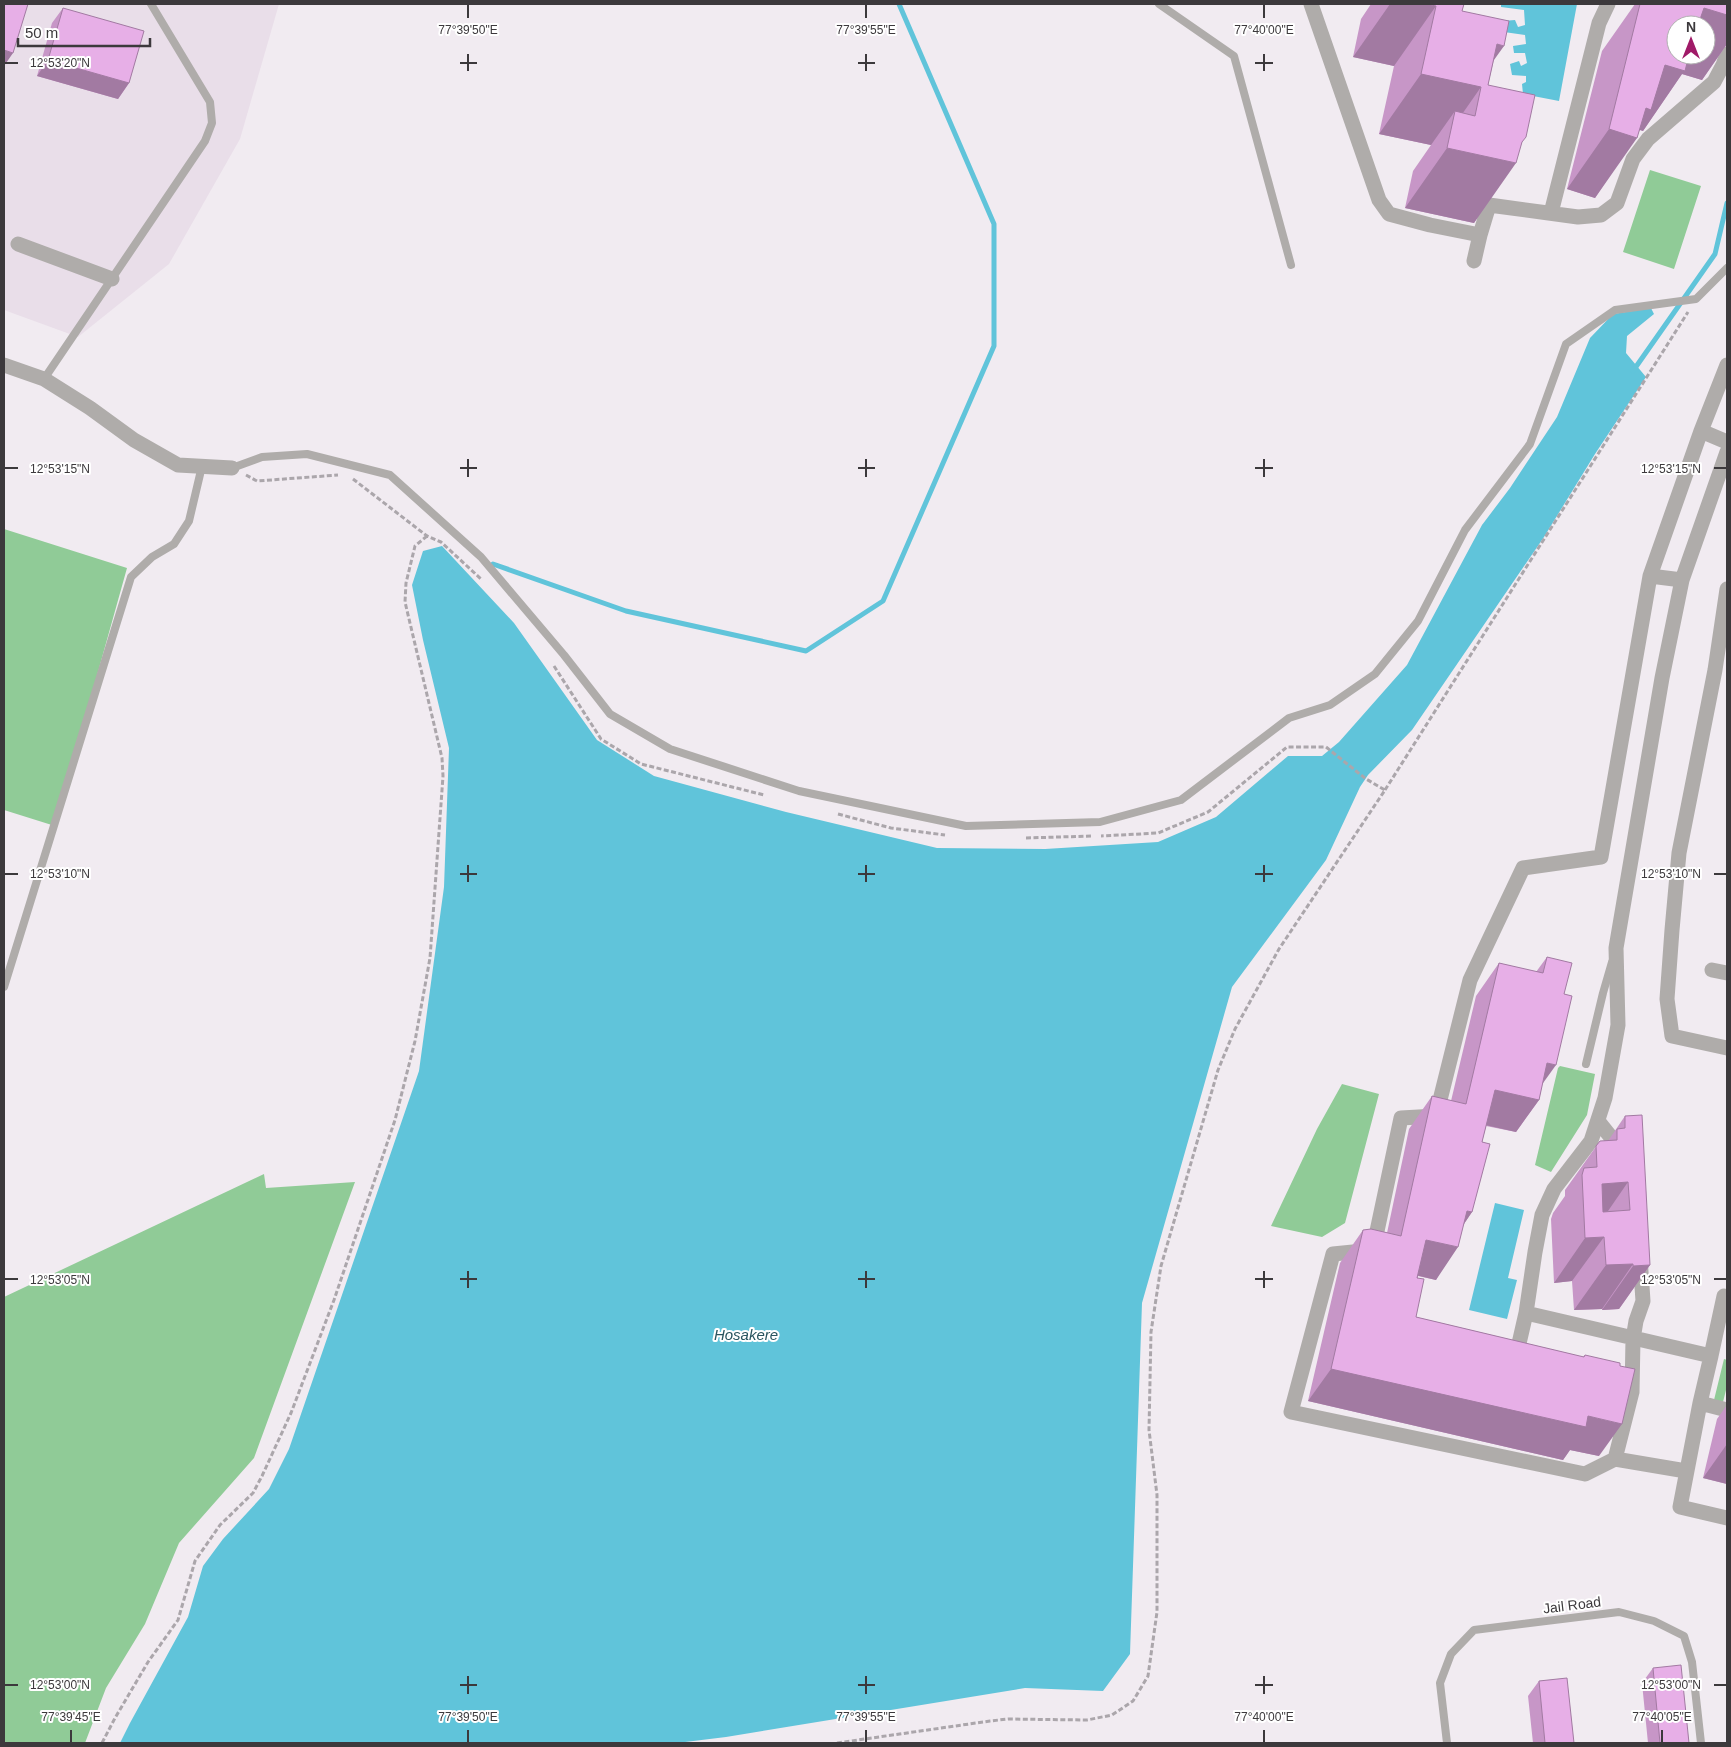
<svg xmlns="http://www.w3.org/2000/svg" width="1731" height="1747" font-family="Helvetica,sans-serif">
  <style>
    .built { fill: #e9dee9 }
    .green { fill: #90cb97 }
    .water { fill: #60c4da }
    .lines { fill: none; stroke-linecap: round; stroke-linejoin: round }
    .stream { stroke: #60c4da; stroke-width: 5 }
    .path { stroke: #aba6ab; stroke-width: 3; stroke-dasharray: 5 2.5; stroke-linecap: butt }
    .lane { stroke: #afacaa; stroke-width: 8 }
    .street { stroke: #afacaa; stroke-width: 15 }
    .wall { fill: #c796c7 }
    .shaded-wall { fill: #a27aa2 }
    .building { fill: #e7afe7; stroke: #a27aa2; fill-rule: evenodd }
    .ticks { fill: none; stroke: #3c393c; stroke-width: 2 }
    .labels { text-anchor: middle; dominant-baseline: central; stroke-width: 4; stroke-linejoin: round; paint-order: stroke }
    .street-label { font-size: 14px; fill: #3c393c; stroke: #fff }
    .water-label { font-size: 15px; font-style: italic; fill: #29555f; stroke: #fff }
    .ticks-label { font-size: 12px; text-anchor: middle; fill: #3c393c; stroke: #fff; stroke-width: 4; stroke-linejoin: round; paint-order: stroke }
  </style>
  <rect width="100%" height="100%" fill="#f1ebf1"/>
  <path class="built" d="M4,4H279L240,139L169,264L78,337L4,310Z"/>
  <path class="green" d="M1650,170L1701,186L1674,269L1623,252Z
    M4,529L127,568L55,826L4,810Z
    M1560,1066L1595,1074L1587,1115L1551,1172L1535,1165L1558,1068Z
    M1342,1084L1379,1094L1345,1223L1322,1237L1271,1226L1317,1129Z
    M264,1174L266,1188L355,1182L254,1458L179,1543L145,1624L106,1688L85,1743H4V1297Z
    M1724,1359L1727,1360V1386L1723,1402L1714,1400Z"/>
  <path class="water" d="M1501,4H1577L1559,101L1523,94L1522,84L1526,82V76L1512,75L1510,64L1519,61L1521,66L1527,63L1525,53H1514L1513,46L1526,44L1525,35L1504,32L1502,21L1515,20L1518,27L1525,25L1524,10L1501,7Z
    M1651,308L1654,314L1627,336L1626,353L1646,377L1595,454L1544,537L1412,730L1368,775L1360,787L1326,860L1232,987L1142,1303L1130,1654L1103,1691L1025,1688L726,1737L677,1743H120L130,1723L188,1617L203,1566L223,1539L269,1489L289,1449L419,1071L444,887L449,748L423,640L412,585L423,551L442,546L514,623L597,740L654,776L786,812L937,848L1045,849L1158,842L1216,817L1288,756H1322L1339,742L1407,665L1482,525L1510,488L1557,417L1590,338L1613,314Z
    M1495,1203L1524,1210L1508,1278L1517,1280L1507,1319L1469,1310Z"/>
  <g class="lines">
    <path class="stream" d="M1633,371L1715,254L1727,203
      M493,564L626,611L806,651L883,601L994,346V224L899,4"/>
    <path class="path" d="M246,475L257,481L338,475
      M353,479L427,536L441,542L481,579
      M554,666L601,739L641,764L764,795
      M1385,790L1688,312
      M838,814L891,828L945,835
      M1026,838L1092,836
      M102,1743L115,1718L148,1662L178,1620L195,1561L220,1525L253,1493L262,1476L291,1413L334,1300L395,1120L415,1041L430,958L443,776L442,758L405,602L406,583L415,546L427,536
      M837,1743L990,1721L1008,1719L1087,1720L1112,1715L1133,1701L1148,1676L1157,1612V1495L1149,1430L1151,1332L1161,1266L1218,1070L1235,1029L1279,949L1385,790L1366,779L1326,747H1287L1208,812L1158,833L1101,836"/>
    <path class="lane" d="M1159,4L1234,56L1291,265
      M44,379L205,141L212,123L210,102L151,4
      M232,468L262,457L307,454L390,475L481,557L564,655L610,714L670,749L799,791L966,826L1100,822L1181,800L1289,718L1330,705L1375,674L1418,621L1465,530L1530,444L1566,344L1615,310L1696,299L1727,268
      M4,987L131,577L152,557L174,544L189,521L202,466
      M1586,1064L1603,993L1612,962
      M1447,1743L1440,1683L1451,1654L1474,1630L1619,1612L1654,1621L1684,1636L1692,1662L1701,1743"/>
    <path class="street" d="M1311,4L1379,200L1389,214L1430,225L1480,235L1489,205L1578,217L1601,215L1617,203L1633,159L1648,139L1714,82L1723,65L1727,54
      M1551,213L1599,23L1608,4
      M18,244L112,279
      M1474,261L1480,235
      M4,365L44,379L90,408L134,440L178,465L232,468
      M1701,431L1727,442
      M1650,576L1682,580
      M1727,589L1715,670L1679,853L1672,930L1667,999L1672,1036L1727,1048
      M1712,970L1727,973
      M1598,1121L1622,1151
      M1526,1313L1711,1356L1700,1403L1727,1410
      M1711,1356L1724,1296L1727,1297
      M1515,1361L1526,1313L1535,1252L1542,1215L1554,1189L1591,1141L1605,1098L1618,1025L1616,948L1662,678L1682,580L1727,452
      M1611,1387L1632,1392L1633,1339L1636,1321L1643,1301L1640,1257
      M1632,1392L1615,1459L1686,1471
      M1700,1403L1680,1507L1727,1518
      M1615,1459L1585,1474L1291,1412L1333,1254L1373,1250L1401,1118L1436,1116L1470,980L1523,868L1601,857L1650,576L1701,431L1727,365"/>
  </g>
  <path class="wall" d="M1371,4H1464L1462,11L1494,59L1488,85L1522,143L1474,223L1405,208L1413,171L1431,145L1379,134L1394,66L1353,57L1361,19Z
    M1635,4H1727V44L1702,80L1682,74L1643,131L1640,130L1595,198L1567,189L1602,51Z
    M63,8L129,83L118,99L37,76L52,23Z
    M1547,957L1542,1085L1539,1100L1516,1132L1486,1126L1482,1142L1472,1212L1463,1225L1436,1280L1418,1276L1416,1317L1583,1357L1585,1355L1599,1456L1570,1450L1563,1460L1308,1401L1340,1263L1363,1230L1387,1233L1409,1129L1432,1096L1451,1101L1476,996L1499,963L1536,972Z
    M1625,1116L1650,1265L1619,1309L1602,1310V1309L1574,1310L1572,1281L1554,1283L1551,1219L1553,1213L1565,1196V1190L1600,1141H1608Z
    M1727,1405V1484L1703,1478L1717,1419Z
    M1653,1668L1689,1743H1648L1642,1683Z
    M1539,1681L1574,1743H1533L1528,1696Z"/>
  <path class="shaded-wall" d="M1390,4H1426L1436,6L1394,66L1353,57Z
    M1704,8L1727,15V44L1702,80L1682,74L1643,131L1637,129V138L1595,198L1567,189L1609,129L1662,68L1676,55H1706V25H1692Z
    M1497,44L1504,46L1476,85L1481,87L1451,130L1455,111L1431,145L1379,134L1421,74Z
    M4,50L13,53L4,66Z
    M48,60L129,83L118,99L37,76Z
    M1447,148L1516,163L1474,223L1405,208Z
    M1547,1063L1556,1065L1533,1097Z
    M1495,1090L1539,1100L1516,1132L1472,1122Z
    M1628,1182L1597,1227L1602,1184Z
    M1467,1211L1472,1212L1450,1245Z
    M1604,1237L1572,1281L1554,1283L1585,1238Z
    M1426,1240L1458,1247L1436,1280L1403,1272Z
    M1633,1264L1602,1309L1574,1310L1606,1265Z
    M1650,1265L1619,1309L1602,1310L1633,1266Z
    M1331,1369L1588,1416L1622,1424L1599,1456L1570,1450L1563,1460L1308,1401Z
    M1727,1444V1484L1703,1478Z"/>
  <path class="building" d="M4,4H28L13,53L4,50Z
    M1426,4H1464L1462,11L1509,21L1504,46L1497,44L1488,85L1535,95L1526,137L1522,142L1516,163L1447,148L1455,111L1475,116L1481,87L1421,74L1436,6Z
    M1640,4H1727V15L1704,8L1698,25H1676V55H1689L1685,71L1665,65L1651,110L1646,108L1637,138L1609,129Z
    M63,8L144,31L129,83L48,60Z
    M1547,957L1572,963L1564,994L1572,996L1556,1065L1547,1063L1539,1100L1495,1090L1482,1142L1490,1144L1472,1212L1467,1211L1458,1247L1426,1240L1417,1278L1424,1279L1416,1317L1584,1357L1585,1355L1620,1363V1366L1635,1369L1622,1424L1588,1416L1586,1427L1331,1369L1363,1230L1371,1229L1401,1236L1432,1096L1466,1104L1499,963L1543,973Z
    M1642,1115L1650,1265L1633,1266V1264L1606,1265L1604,1237L1585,1238L1582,1175L1584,1168L1597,1167L1596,1146L1600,1141L1617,1140V1129L1625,1128V1116ZM1628,1182L1630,1210L1603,1212L1602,1184Z
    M1681,1665L1689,1743H1660L1653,1668Z
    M1567,1678L1574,1743H1545L1539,1681Z"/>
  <path class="ticks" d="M468,5V18M866,5V18M1264,5V18M468,54V71M866,54V71M1264,54V71M5,63H18M460,63H477M858,63H875M1255,63H1273M468,459V477M866,459V477M1264,459V477M5,468H18M460,468H477M858,468H875M1255,468H1273M1714,468H1726M468,865V882M866,865V882M1264,865V882M5,874H18M460,874H477M858,874H875M1255,874H1273M1714,874H1726M468,1271V1288M866,1271V1288M1264,1271V1288M5,1279H18M460,1279H477M858,1279H875M1255,1279H1273M1714,1279H1726M468,1676V1694M866,1676V1694M1264,1676V1694M5,1685H18M460,1685H477M858,1685H875M1255,1685H1273M1714,1685H1726M71,1730V1742M468,1730V1742M866,1730V1742M1264,1730V1742M1662,1730V1742"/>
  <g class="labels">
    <g class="street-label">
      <text transform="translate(1572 1605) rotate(-7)">Jail Road</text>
    </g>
    <g class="water-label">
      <text x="746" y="1334">Hosakere</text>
    </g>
  </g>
  <g class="ticks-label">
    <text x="468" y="34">77°39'50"E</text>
    <text x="866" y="34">77°39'55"E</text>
    <text x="1264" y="34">77°40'00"E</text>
    <text x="60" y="67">12°53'20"N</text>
    <text x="60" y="473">12°53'15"N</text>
    <text x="1671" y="473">12°53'15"N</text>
    <text x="60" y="878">12°53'10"N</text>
    <text x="1671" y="878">12°53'10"N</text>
    <text x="60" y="1284">12°53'05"N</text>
    <text x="1671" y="1284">12°53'05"N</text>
    <text x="60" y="1689">12°53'00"N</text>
    <text x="1671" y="1689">12°53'00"N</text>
    <text x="71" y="1721">77°39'45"E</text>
    <text x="468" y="1721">77°39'50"E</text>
    <text x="866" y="1721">77°39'55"E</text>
    <text x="1264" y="1721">77°40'00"E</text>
    <text x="1662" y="1721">77°40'05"E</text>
  </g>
  <rect width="1731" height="1747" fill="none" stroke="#3c393c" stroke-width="10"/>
  <g transform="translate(1691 40)"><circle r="24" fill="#ffffff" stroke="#b1b0b1"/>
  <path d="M0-4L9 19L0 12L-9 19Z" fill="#a01a68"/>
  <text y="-8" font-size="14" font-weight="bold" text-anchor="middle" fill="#3c393c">N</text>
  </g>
  <path d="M18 38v8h132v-8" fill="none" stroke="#3c393c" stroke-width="2.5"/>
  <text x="25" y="38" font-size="15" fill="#3c393c" stroke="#ffffff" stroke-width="4" paint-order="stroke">50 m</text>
</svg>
